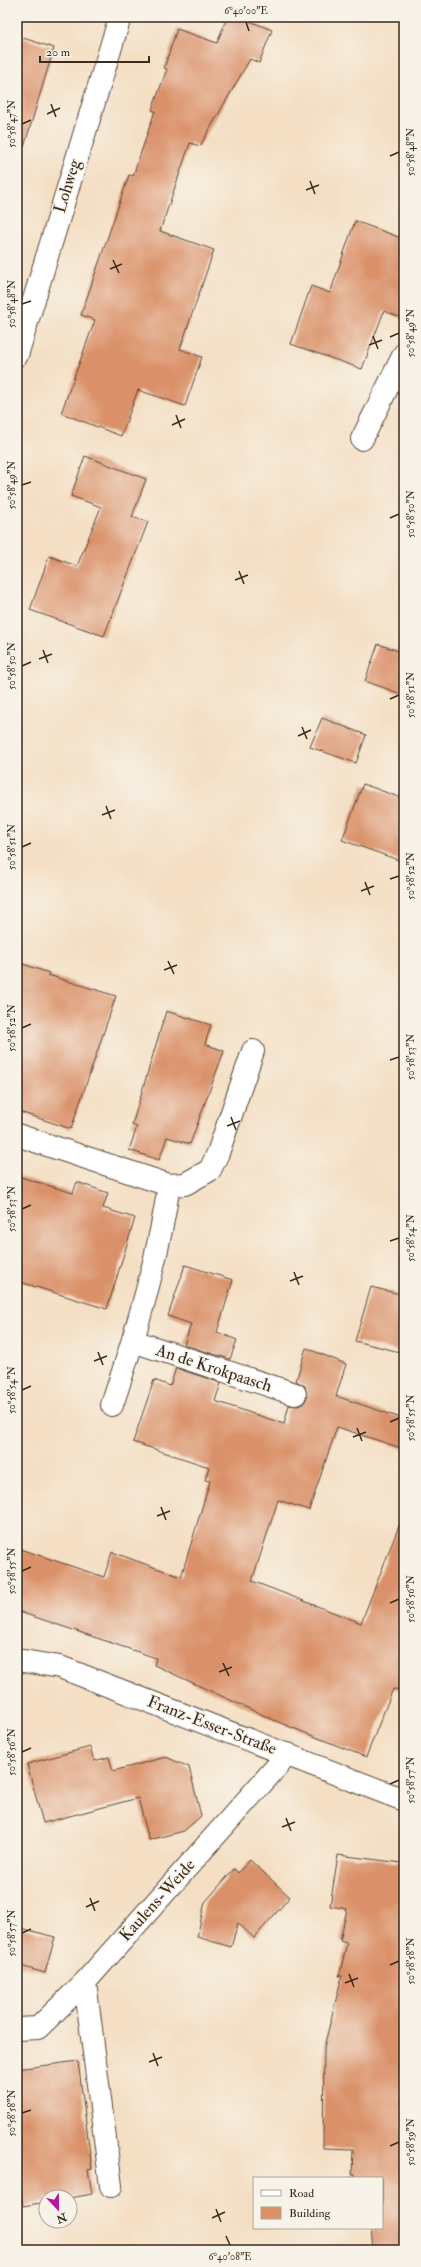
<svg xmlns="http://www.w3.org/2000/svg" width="421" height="2267" font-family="'IM FELL Double Pica',serif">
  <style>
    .building { fill: #da9169 }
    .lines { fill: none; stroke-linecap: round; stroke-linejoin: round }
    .street-casing { stroke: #574537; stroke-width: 24 }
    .street { stroke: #fff; stroke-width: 22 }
    .ticks { fill: none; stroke: #3b2a1e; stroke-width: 1.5 }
    .labels { text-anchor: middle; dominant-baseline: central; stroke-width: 3; stroke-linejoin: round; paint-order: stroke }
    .street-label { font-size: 17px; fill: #3b2a1e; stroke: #f7f3e8 }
    .neatline { fill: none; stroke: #3b2a1e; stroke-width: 1.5 }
    .ticks-label { font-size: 10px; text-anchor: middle; fill: #3b2a1e }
  </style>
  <rect width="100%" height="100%" fill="#f7f3e8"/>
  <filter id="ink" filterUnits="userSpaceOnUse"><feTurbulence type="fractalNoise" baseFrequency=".025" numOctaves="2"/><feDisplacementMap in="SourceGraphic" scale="8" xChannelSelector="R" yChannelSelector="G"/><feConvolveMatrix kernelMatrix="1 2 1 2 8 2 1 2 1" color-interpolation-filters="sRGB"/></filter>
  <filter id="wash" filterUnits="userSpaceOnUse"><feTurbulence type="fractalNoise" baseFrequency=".012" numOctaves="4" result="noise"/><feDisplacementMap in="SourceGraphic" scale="16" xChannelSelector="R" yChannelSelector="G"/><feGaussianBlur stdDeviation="0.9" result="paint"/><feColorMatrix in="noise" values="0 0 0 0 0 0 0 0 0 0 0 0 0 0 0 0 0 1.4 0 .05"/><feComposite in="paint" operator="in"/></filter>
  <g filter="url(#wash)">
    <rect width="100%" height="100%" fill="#f4dfc4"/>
    <g id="blocks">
      <path class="building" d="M227,17H239L272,30L259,63L250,59L200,146L190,143L160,231L214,250L180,349L202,357L185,406L138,390L121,436L61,413L95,320L81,315L129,175L133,176L155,111L152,110L167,69L164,68L177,29L217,43Z
        M17,36L54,48L24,147L17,146Z
        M355,221L404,239V319L384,311L362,369L291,344L311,286L330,293Z
        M85,456L146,479L132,517L148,522L104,636L30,610L49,556L77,566L101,507L71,496Z
        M378,644L404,653V695L365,681Z
        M322,718L366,735L356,763L310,747Z
        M363,784L404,799V862L342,840Z
        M17,962L49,973L48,975L116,996L71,1129L17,1111Z
        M166,1011L211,1025L205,1044L224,1051L190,1144L167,1137L159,1160L129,1150L137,1127L132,1125Z
        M17,1176L73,1193L77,1182L108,1193L103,1208L135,1218L107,1309L17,1281Z
        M185,1265L233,1280L217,1332L237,1340L230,1359L184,1345L191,1324L168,1316Z
        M371,1287L404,1295V1353L355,1341Z
        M306,1348L346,1364L336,1396L404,1419V1449L337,1427L309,1510L278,1500L252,1581L361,1623L402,1518H404V1690L393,1689L366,1757L278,1722L154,1665L156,1658L17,1611V1548L104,1577L112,1552L181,1577L210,1481L205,1480L209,1467L133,1442L154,1380L170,1386L176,1368L221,1383L215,1401L284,1424L289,1405L298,1406L304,1403L307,1398L305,1386L296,1381Z
        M90,1747L94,1761L109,1757L113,1771L166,1757L189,1767L201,1816L184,1831L149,1840L138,1798L43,1823L27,1764Z
        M338,1855L402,1863L401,1866H404V2250H373L371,2228H382V2178H355V2174H352L353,2149L323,2148L324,2047L342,1976H339L347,1943L340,1941L347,1909L330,1906Z
        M250,1860L290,1897L254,1938L238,1923L231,1947L197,1937L205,1902L234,1869L238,1873Z
        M17,1927L55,1937L45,1973L17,1965Z
        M78,2061L92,2169L88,2170L92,2194L70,2198L46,2197V2202L23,2206L17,2168V2069Z"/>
    </g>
  </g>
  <g filter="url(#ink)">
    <use href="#blocks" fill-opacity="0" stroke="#574537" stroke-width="1"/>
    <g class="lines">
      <defs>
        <path id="street" d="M17,355L120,17
          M362,439L404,354
          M17,1135L169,1185L185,1184L210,1170L218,1153L253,1051
          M133,1341L295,1394
          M112,1405C136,1333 158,1260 169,1185
          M17,1660L60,1667L404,1800
          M85,1982L111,2186
          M17,2029L38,2028L85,1982L288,1754"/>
      </defs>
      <use href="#street" class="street-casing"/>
      <use href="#street" class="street"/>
    </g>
  </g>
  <path class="ticks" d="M246,22L249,31M51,104L56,117M47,114L60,108M22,124L31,120M390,156L399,152M310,181L315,194M306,190L319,185M113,260L119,273M110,269L122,264M22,304L31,301M373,336L378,349M390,337L399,333M369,345L382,340M176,415L181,428M172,425L185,419M22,485L31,482M390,518L399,514M239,571L244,584M235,580L248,575M43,650L48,663M39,659L52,654M22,666L31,662M390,699L399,695M302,727L307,739M298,736L311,730M106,806L111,819M102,815L115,810M22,847L31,843M390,879L399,876M365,882L370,895M361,891L374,886M168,961L174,974M164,970L177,965M22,1028L31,1024M390,1060L399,1057M231,1117L236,1130M227,1126L240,1121M22,1209L31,1205M390,1241L399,1238M294,1272L299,1285M290,1281L303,1276M98,1352L103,1365M94,1361L107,1356M22,1390L31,1386M390,1422L399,1418M357,1428L362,1441M353,1437L366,1432M161,1507L166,1520M157,1516L170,1511M22,1571L31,1567M390,1603L399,1599M223,1663L229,1676M219,1672L232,1667M22,1752L31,1748M390,1784L399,1780M286,1818L291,1831M282,1827L295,1822M90,1898L95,1911M86,1907L99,1901M22,1933L31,1929M390,1965L399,1961M349,1974L354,1987M345,1983L358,1978M153,2053L158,2066M149,2062L162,2057M22,2113L31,2110M390,2146L399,2142M216,2209L221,2222M212,2218L225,2212M226,2236L230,2245"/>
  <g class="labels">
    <g class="street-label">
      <text transform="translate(67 186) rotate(-73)">Lohweg</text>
      <text transform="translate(214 1368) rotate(18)">An de Krokpaasch</text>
      <text transform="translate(212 1725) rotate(21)">Franz-Esser-Straße</text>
      <text transform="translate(157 1900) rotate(-48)">Kaulens-Weide</text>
    </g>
  </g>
  <rect width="421" height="2267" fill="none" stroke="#f7f3e8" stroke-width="44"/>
  <rect x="253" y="2177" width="130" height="52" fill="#f7f3e8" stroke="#aca397"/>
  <rect x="261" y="2190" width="20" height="6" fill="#ffffff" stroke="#aca397"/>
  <text x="289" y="2197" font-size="12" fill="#3b2a1e">Road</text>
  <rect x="261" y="2207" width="20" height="12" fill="#da9169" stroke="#aca397"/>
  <text x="289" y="2217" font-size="12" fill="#3b2a1e">Building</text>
  <g transform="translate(58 2209) rotate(158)"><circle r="19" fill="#f7f3e8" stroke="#aca397"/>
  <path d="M0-3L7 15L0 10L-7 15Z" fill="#b5179e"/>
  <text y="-6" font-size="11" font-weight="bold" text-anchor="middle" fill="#3b2a1e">N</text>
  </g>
  <path d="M40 56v6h109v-6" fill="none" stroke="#3b2a1e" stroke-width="2"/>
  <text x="46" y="56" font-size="12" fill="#3b2a1e" stroke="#f7f3e8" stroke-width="3" paint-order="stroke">20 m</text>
  <rect x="22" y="22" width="377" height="2223" class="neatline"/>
  <g class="ticks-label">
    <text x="246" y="14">6°40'00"E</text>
    <text transform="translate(11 124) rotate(-90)" y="4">50°58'47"N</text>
    <text transform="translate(410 152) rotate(-90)" y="4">50°58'48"N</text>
    <text transform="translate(11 304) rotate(-90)" y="4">50°58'48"N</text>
    <text transform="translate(410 333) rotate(-90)" y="4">50°58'49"N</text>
    <text transform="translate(11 485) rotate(-90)" y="4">50°58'49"N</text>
    <text transform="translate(410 514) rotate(-90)" y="4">50°58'50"N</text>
    <text transform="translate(11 666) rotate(-90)" y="4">50°58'50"N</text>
    <text transform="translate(410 695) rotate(-90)" y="4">50°58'51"N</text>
    <text transform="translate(11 847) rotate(-90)" y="4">50°58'51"N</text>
    <text transform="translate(410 876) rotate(-90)" y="4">50°58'52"N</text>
    <text transform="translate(11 1028) rotate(-90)" y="4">50°58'52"N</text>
    <text transform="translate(410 1057) rotate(-90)" y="4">50°58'53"N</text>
    <text transform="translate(11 1209) rotate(-90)" y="4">50°58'53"N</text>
    <text transform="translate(410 1238) rotate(-90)" y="4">50°58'54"N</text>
    <text transform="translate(11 1390) rotate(-90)" y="4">50°58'54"N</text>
    <text transform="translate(410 1418) rotate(-90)" y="4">50°58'55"N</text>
    <text transform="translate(11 1571) rotate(-90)" y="4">50°58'55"N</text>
    <text transform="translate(410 1599) rotate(-90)" y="4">50°58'56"N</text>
    <text transform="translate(11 1752) rotate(-90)" y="4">50°58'56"N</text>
    <text transform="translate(410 1780) rotate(-90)" y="4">50°58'57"N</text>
    <text transform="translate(11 1933) rotate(-90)" y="4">50°58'57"N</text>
    <text transform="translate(410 1961) rotate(-90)" y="4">50°58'58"N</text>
    <text transform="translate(11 2113) rotate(-90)" y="4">50°58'58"N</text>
    <text transform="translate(410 2142) rotate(-90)" y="4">50°58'59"N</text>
    <text x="230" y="2260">6°40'08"E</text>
  </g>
</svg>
